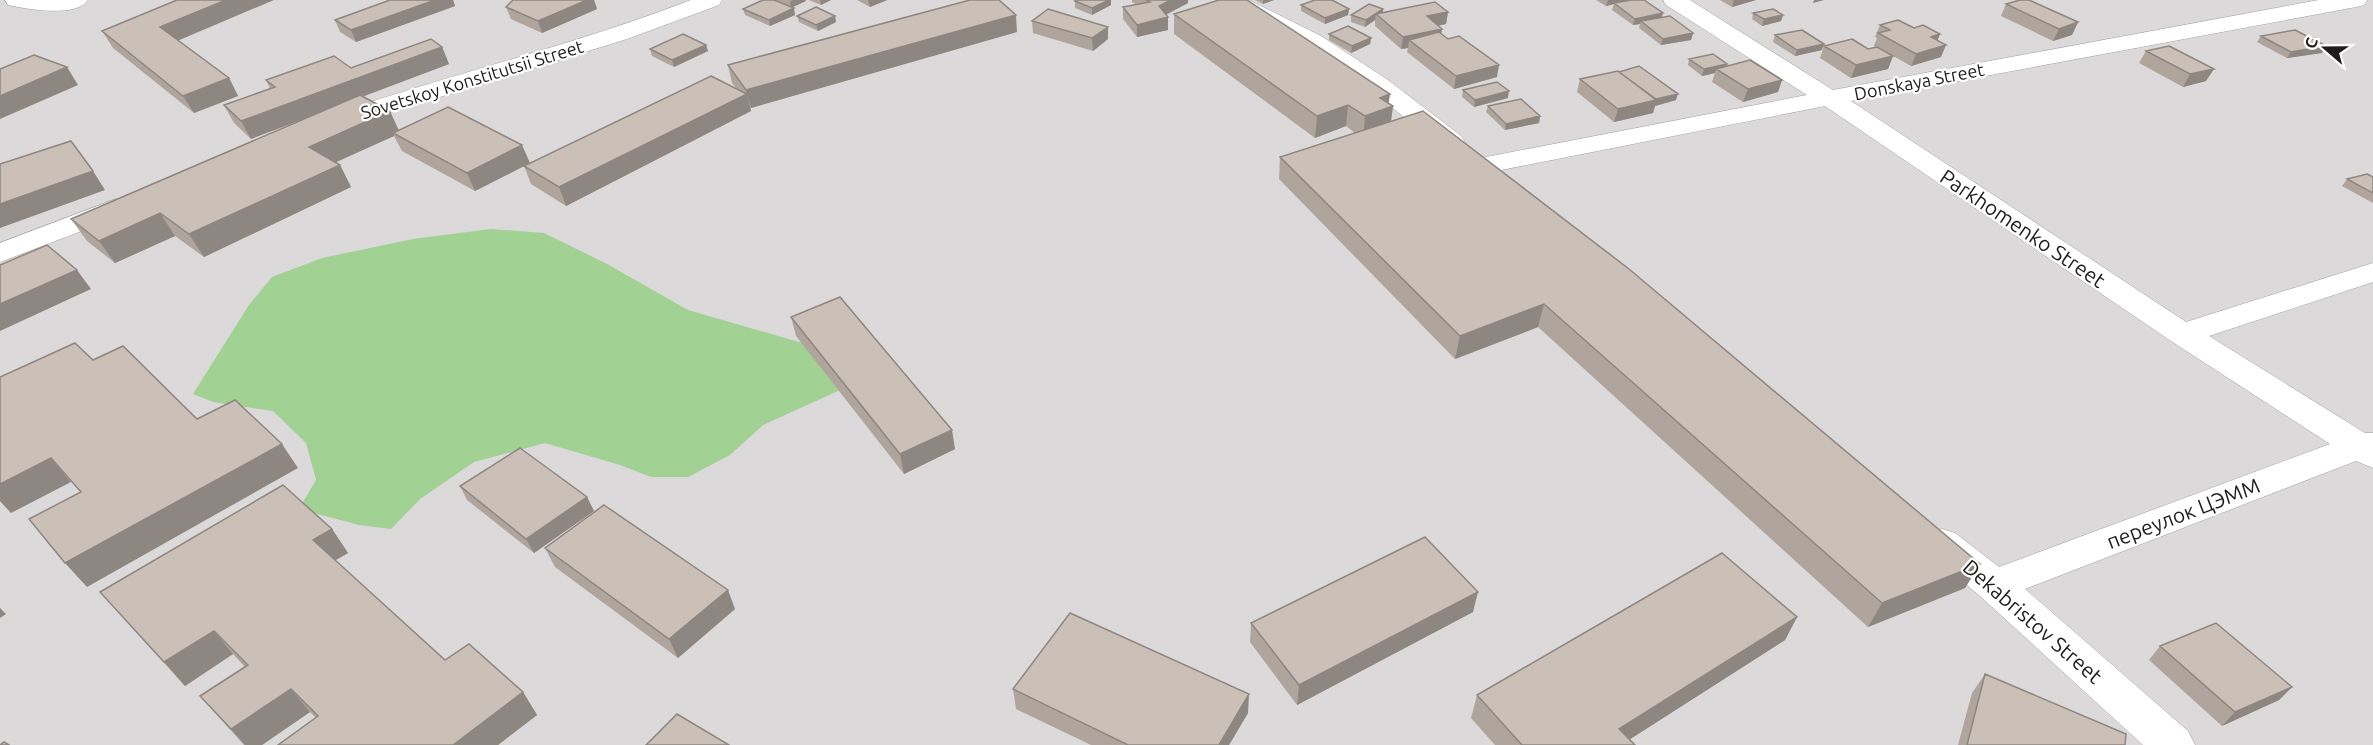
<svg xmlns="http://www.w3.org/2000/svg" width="2373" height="745" font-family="Ubuntu,sans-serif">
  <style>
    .residential { fill: #dbd9d9 }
    .forest { fill: #a1d193 }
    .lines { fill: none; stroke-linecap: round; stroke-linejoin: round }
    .minor-casing { stroke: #a3a3a3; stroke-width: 1 }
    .minor { fill: #fff; fill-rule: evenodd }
    .wall { fill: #afa59d }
    .shaded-wall { fill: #8e8680 }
    .building { fill: #cbc0b7; stroke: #8e8680; stroke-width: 1.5 }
    .labels { text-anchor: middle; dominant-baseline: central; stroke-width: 4.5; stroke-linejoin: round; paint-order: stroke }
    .far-street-label { font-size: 18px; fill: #1c1c1c; stroke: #fff }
    .street-label { font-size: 21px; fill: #1c1c1c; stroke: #fff }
  </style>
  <rect width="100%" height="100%" fill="#efebe1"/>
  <path class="residential" d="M0,0H2373V745H0Z"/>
  <path class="forest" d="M491,229L544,233L607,264L688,310L799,342H840L856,355L838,391L763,425L730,455L688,477H651L620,465L545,443L474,462L420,499L391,529L359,525L299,509L316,480L306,443L273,411L213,402L193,394L249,305L272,277L322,258L413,239Z"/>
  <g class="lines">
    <defs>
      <path id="minor" d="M5,0H88C76,18 27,9 8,5Z
        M691,0H722L719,5L627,39L346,126L337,129L328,126L324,121L328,116C448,75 572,46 691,0Z
        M1221,0H1249L1321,36L1388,80L1461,136L1465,142L1461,148L1452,150L1443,148L1370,90L1305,46L1224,5Z
        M1663,0H1690L1833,90L2319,0H2367L2364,5L2356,7L1851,101L2186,322L2373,263V282L2209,336L2365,433H2373V468L2356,461L2025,589L2188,731L2195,745H2143L1980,596L1929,553L1923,543L1929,533L1942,529L1955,533L1999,567L2330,444L2171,341L1825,106L1481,174L1471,172L1467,166L1471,160L1481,158L1807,95L1666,5Z
        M116,199L126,202L130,208L126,214L0,262V243Z"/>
    </defs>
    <use href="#minor" class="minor-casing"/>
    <use href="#minor" class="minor"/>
  </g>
  <path class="wall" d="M390,0H453L455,6L356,42L340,32L335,20Z
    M513,0H594L597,9L542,33L511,19L506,7Z
    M776,0H805L806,1L792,7L795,15L770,26L745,15L743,9L776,1Z
    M809,0H831L821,5Z
    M857,0H887L870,7Z
    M1132,0H1188V3L1166,15L1168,17V30L1137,37L1123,19V7L1137,5L1132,2Z
    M1255,0H1274L1263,4Z
    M1596,0H1644L1662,18L1693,33L1691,40L1661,45L1639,28L1640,24L1633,25L1612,10L1614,4L1606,6Z
    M1720,0H1756L1732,7Z
    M1075,1L1111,5L1092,15L1075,8Z
    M2006,4L2078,22L2072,35L2053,41L2001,16Z
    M1301,5L1349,9L1348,15L1325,24L1301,11Z
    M1448,12L1446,24L1438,26L1442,29L1441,34L1497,77L1454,89L1407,52L1408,48L1401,49L1375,26V20L1365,27L1351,22V15L1383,13Z
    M1753,13L1783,15L1781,21L1762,26L1752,19Z
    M1174,14L1389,103L1393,106L1391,121L1980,564L1965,588L1868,627L1538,327L1455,359L1279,179L1280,157L1355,133L1346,126L1315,138L1174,34Z
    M797,16H835L836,22L818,31L799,22Z
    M1032,21L1108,39L1093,51L1033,33Z
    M1880,25L1914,28L1940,34L1937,41L1941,57L1911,66L1893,56L1888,69L1851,78L1820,58L1824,46L1868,49L1876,47L1874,46L1877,38L1875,37Z
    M102,31L178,40L229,78L238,96L194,113L113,48Z
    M1017,32L751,108L750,106L751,111L566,206L531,184L524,166L737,89L732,83L728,65Z
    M1329,34L1371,38L1370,44L1351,53L1329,40Z
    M1775,35L1822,50L1795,56L1773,42Z
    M2261,36L2326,46L2322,53L2287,58L2257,42Z
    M706,45L708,51L674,67L652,56L650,49Z
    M442,47L449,64L363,96L399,130L530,163L475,191L402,151L394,136L335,162L340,165L351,187L204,257L175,236L115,263L87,241L71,219L306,118L251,139L234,123L224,105L270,89L266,80L351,68Z
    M2146,51L2206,81L2183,87L2139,63Z
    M1689,59L1727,66L1782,80L1778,92L1743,102L1712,82L1715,73L1702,76L1688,65Z
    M1580,79L1676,100L1655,106L1653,113L1614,122L1577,92Z
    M1463,90L1508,98L1474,107L1462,97Z
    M1488,106L1540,116L1539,123L1505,130L1486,112Z
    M2373,177V203L2342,186L2347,179Z
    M791,317L955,449L904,474L796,336Z
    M460,486L587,497L594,511L534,553L467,500Z
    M332,529L348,553L335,560L445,660L523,692L537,715L498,745H278L316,718L310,712L262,745H244L200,696L245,667L233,654L185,686L100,592Z
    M545,548L735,609L678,658L555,567Z
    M1473,612L1297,705L1250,642L1251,623Z
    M1797,617L1785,640L1630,739L1635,745H1495L1471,718L1477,695Z
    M2160,646L2292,687L2279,700L2222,726L2149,660Z
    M1985,674L2125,745H1958L1972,693Z
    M1013,689L1248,713L1229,745H1091L1016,709Z"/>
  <path class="shaded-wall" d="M226,0H274L170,44L160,27Z
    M435,0H453L455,6L356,42L351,30Z
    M587,0H594L597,9L542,33L538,21Z
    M793,0H805L806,1L791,8L790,2Z
    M820,0H831L821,5Z
    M868,0H887L870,7Z
    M1109,0H1111V5L1092,15V8Z
    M1171,0H1188V3L1159,18V6Z
    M1263,0H1274L1263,4Z
    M1608,0H1631L1614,3V4L1606,6Z
    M1734,0H1756L1732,7Z
    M1814,0H1824L1813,3Z
    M794,8L795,15L770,26L769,20Z
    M1349,9L1348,15L1325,24V18Z
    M1383,9V15L1376,14L1375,20L1365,27L1366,20Z
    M1448,12L1446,24L1425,28L1427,16Z
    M1663,13L1661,20L1641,21L1640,24L1633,25L1635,19Z
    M1016,15L1017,32L751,108L746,90Z
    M1783,15L1781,21L1762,26L1764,19Z
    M835,16L836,22L818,31L816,25Z
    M1168,17V30L1137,37V25Z
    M2078,22L2072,35L2053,41L2059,29Z
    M1108,27V39L1093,51L1092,38Z
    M1442,29L1440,41L1409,40L1408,48L1401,49L1403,37Z
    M1693,33L1691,40L1661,45L1663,39Z
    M1940,34L1935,47L1931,37Z
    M1371,38L1370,44L1351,53L1352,46Z
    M1824,44L1822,50L1795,56L1797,50Z
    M706,45L708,51L674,67L672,60Z
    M1946,45L1941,57L1911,66L1916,54Z
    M2326,46L2322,53L2287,58L2291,52Z
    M442,47L449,64L251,139L241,121Z
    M1893,56L1888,69L1851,78L1856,65Z
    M1727,64L1725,70L1716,69L1715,73L1702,76L1704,69Z
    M1499,65L1497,77L1454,89L1456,76Z
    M67,67L78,85L0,119V96Z
    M2214,69L2206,81L2183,87L2190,74Z
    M229,78L238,96L194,113L183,96Z
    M1782,80L1778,92L1743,102L1748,89Z
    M1509,91L1508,98L1474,107L1475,100Z
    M747,94L751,111L566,206L559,187Z
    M1390,94L1388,108L1393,106L1390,128L1363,138L1365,116L1380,98Z
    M1678,94L1676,100L1655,106L1653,113L1614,122L1618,109Z
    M1348,105L1346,126L1315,138L1317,116Z
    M390,111L400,133H393L394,136L321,169L309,147Z
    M1540,116L1539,123L1505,130L1506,124Z
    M522,145L530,163L475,191L467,173Z
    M340,165L351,187L204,257L189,234Z
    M93,171L105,190L0,228V204Z
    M160,213L175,236L115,263L99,241Z
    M77,270L91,289L0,331V304Z
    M1544,304L1538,327L1455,359L1460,336Z
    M952,430L955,449L904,474L900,454Z
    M282,444L298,468L87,587L65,563Z
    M51,458L71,482L11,513L0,501V484Z
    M587,497L594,511L534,553L526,539Z
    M332,529L348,553L329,564L313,540Z
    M1980,564L1965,588L1868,627L1882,603Z
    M728,590L735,609L678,658L669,639Z
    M1478,592L1473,612L1297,705L1299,685Z
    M0,608L6,614L0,618Z
    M1797,617L1785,640L1621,745L1619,729Z
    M214,631L233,654L185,686L164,662Z
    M2292,687L2279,700L2222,726L2235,712Z
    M291,689L310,712L262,745H245L231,729Z
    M523,692L537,715L498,745H453Z
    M1249,694L1248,713L1229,745H1219Z"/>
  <path class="building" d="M177,0H226L160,27L229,78L183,96L102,31Z
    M390,0H435L351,30L335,20Z
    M513,0H587L538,21L506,7Z
    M763,0H774L794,8L769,20L743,9Z
    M970,0H999L1016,15L746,90L728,65Z
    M1078,0H1109L1092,8L1075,1Z
    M1146,0H1171L1159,6L1168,17L1137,25L1123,7L1150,2Z
    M1219,0H1247L1390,94L1380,98L1393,106L1365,116L1348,105L1317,116L1174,14Z
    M1315,0H1332L1349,9L1325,18L1301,5Z
    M1631,0H1644L1663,13L1635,19L1614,3Z
    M2020,0H2029L2078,22L2059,29L2006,4Z
    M1435,2L1448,12L1427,16L1442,29L1403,37L1376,14Z
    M1369,4L1383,9L1366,20L1351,15Z
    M816,7L835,16L816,25L797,16Z
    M1048,9L1108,27L1092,38L1032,21Z
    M1773,9L1783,15L1764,19L1753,13Z
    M1670,16L1693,33L1663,39L1641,21Z
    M1898,20L1914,28L1923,25L1940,34L1931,37L1946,45L1916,54L1878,33L1890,30L1880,25Z
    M1348,26L1371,38L1352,46L1329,34Z
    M1802,30L1824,44L1797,50L1775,35Z
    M2295,30L2326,46L2291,52L2261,36Z
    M1439,32L1448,39L1459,36L1499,65L1456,76L1409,40Z
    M683,34L706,45L672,60L650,49Z
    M431,39L442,47L241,121L224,105L275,87L266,80L334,56L351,68Z
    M1852,39L1868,49L1877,47L1893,56L1856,65L1824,46Z
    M2169,46L2214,69L2190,74L2146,51Z
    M1713,54L1727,64L1704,69L1689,59Z
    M34,55L67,67L0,96V69Z
    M1750,60L1782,80L1748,89L1716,69Z
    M1639,66L1678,94L1656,99L1619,72Z
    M1618,71L1656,100L1618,109L1580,79Z
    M711,76L747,94L559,187L524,166Z
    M1497,82L1509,91L1475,100L1463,90Z
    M360,95L390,111L309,147L340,165L189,234L160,213L99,241L71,219Z
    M1521,99L1540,116L1506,124L1488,106Z
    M448,107L522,145L467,173L393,133Z
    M1423,111L1629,269L1980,564L1882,603L1544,304L1460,336L1280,157Z
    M71,141L93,171L0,204V164Z
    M2367,174L2373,177V193L2347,179Z
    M47,245L77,270L0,304V265Z
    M840,297L952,430L900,454L791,317Z
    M75,343L93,360L123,346L197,419L235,400L282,444L65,563L29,519L81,492L51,458L0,484V377Z
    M520,448L587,497L526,539L460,486Z
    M283,485L332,529L313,540L445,660L469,644L523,692L453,745H278L318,716L291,689L231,729L200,696L248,665L214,631L164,662L100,592Z
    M604,505L728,590L669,639L545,548Z
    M1425,537L1478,592L1299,685L1251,623Z
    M1722,553L1797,617L1619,729L1635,745H1522L1477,695Z
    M1070,613L1249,694L1219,745H1128L1013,689Z
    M2216,623L2292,687L2235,712L2160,646Z
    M1985,674L2126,734L2125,745H1967Z
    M677,714L729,745H646Z
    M4,742L9,745H0Z"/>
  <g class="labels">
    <g class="far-street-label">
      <text transform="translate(472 79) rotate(-17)">Sovetskoy Konstitutsii Street</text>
      <text transform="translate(1919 81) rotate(-11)">Donskaya Street</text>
    </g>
    <g class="street-label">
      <text transform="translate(2023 228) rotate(34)">Parkhomenko Street</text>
      <text transform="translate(2183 513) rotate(-21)">переулок ЦЭММ</text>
      <text transform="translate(2033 621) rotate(41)">Dekabristov Street</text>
    </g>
  </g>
  <g transform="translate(2325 48) rotate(290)" stroke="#ffffff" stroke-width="4.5" paint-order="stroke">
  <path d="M0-4.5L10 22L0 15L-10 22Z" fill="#1c1c1c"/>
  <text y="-9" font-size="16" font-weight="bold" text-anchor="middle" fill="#1c1c1c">С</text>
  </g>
</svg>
